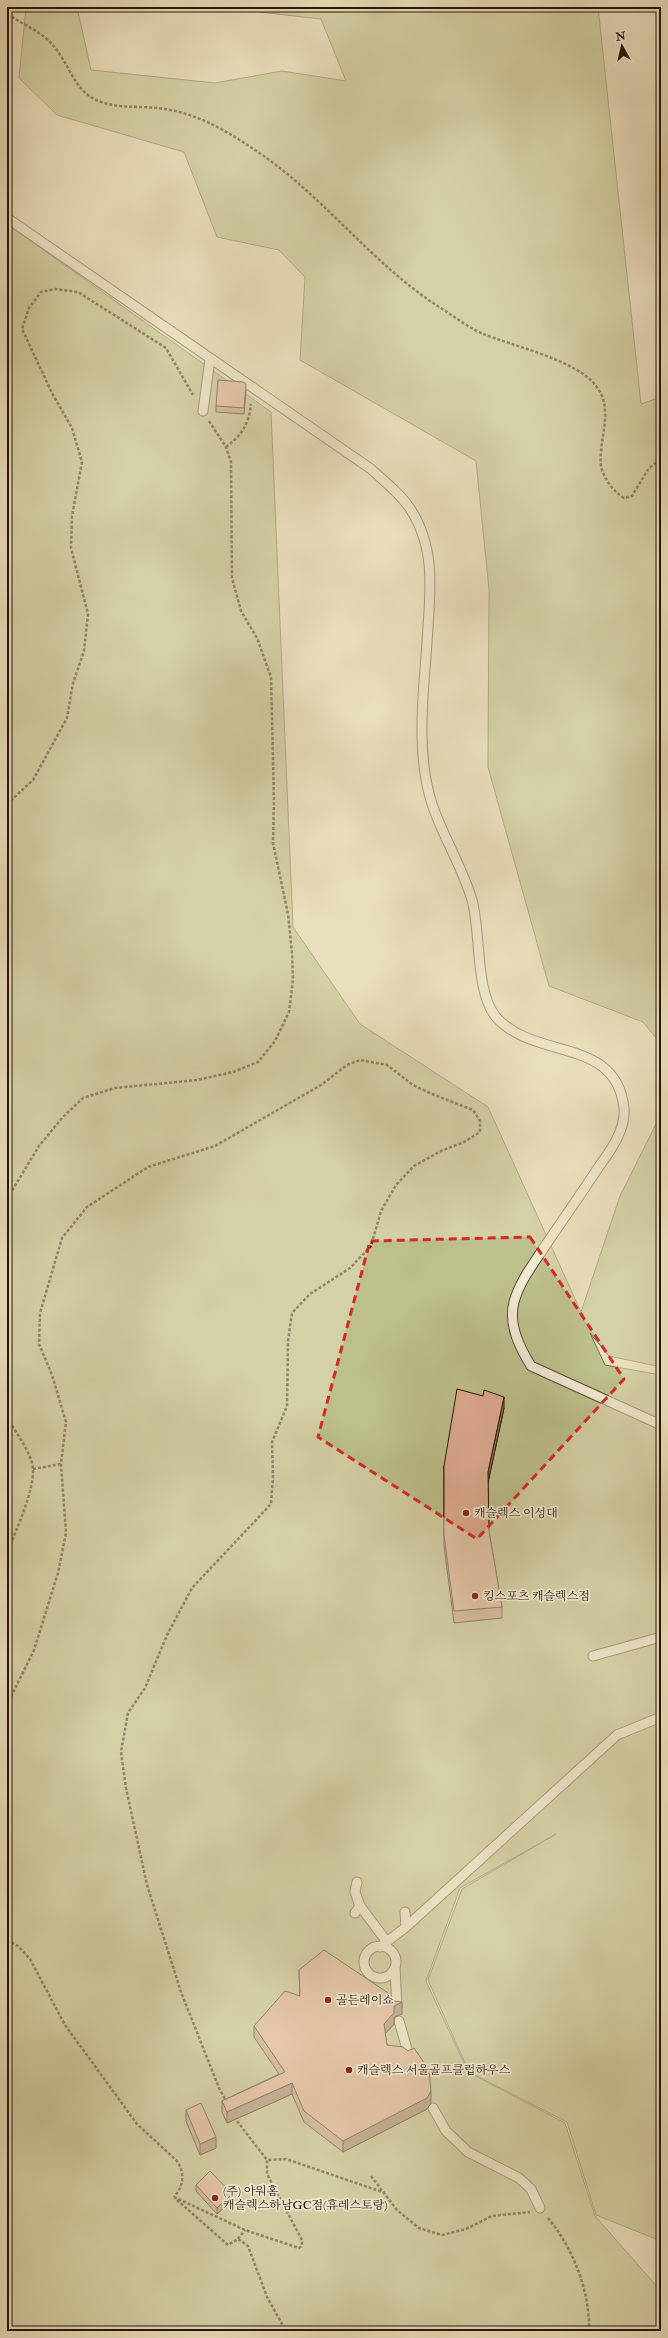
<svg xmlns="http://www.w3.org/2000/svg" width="668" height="2338" font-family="'IM FELL Double Pica','Noto Serif KR',serif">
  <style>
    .green { fill: #bdc08c; stroke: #726a4c }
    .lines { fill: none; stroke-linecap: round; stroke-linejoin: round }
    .lane-casing { stroke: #574737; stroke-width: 11 }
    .path { stroke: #26140b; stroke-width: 2.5; stroke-dasharray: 3 2; stroke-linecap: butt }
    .lane { stroke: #f1ead3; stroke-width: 9 }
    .wall { fill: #c0947e; stroke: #26140b }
    .shaded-wall { fill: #9c7866; stroke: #26140b }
    .building { fill: #dfac92; stroke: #26140b }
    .marked { fill: none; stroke: #d62828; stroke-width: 3; stroke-dasharray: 8 5; stroke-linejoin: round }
    .poi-dot { fill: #8f2418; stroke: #f1ead3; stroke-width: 1.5 }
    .labels { text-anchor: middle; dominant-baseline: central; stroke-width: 3.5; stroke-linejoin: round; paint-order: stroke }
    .poi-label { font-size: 12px; fill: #26140b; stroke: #f1ead3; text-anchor: start }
  </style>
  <rect width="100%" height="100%" fill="#eadfbc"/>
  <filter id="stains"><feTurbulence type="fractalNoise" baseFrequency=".005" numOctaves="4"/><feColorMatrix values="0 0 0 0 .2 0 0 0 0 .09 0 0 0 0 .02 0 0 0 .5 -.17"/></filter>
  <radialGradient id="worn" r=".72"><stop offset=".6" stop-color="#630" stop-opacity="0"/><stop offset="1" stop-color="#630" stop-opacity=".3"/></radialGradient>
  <path class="green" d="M26,7H77L91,70L215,83L282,71L346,81L321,19L215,7H598L641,404L661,397V1044L643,1022L549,986L488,767L489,589L476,461L300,360L305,277L279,250L217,237L184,152L57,115L19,78Z
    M7,224L271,412L293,927L360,1024L488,1107L581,1312L620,1196L661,1114V1367L609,1356L590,1333L605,1365L661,1375V2241L596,2215L567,2122L469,2072L428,1980L462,1889L556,1834L460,1888L426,1981L468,2072L565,2123L595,2216L661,2291L660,2331H7Z"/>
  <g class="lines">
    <defs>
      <path id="lane" d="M7,218L371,469C385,482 401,494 411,510C434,546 431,586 428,627C425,684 414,748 432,804C443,837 462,866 472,900C481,932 475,992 496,1017C535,1061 616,1036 624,1108C626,1129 611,1150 600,1165C583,1191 565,1217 547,1243C535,1262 520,1280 514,1302C508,1325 520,1348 531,1366L661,1425
        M203,411L210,359
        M593,1656L661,1637
        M360,1906L387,1942
        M405,1912L406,1927
        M355,1913L360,1906L355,1892L357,1882
        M364 1962a16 16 0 1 1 32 0a16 16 0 1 1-32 0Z
        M380,1947L406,1927L617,1735L661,1717
        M395,1967L397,2007
        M399,2021L409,2056
        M433,2108L446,2131L468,2152L519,2178L531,2189L540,2208"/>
    </defs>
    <use href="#lane" class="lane-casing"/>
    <path class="path" d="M10,7L11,16C23,25 40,31 51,43C67,59 73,88 94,99C116,110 141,105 165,109C199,114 230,133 258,152C326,198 374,267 444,310C456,318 468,327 481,333C512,346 577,360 596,386C615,410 598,439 601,467C605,480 613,491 624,498L632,496L649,468L656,463L661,465
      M226,447C242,435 249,424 251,404
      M7,804L33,780L67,718L73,683L84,651L88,614L71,548L72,516L82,462L72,428L52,393L22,329L29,308L41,292L55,289L78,292L166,348L193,395
      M7,1199L39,1146L63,1117L83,1098L115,1088L197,1080L233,1072L258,1062L275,1041L289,1012L293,980L292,953L288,914L273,843L274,801L271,677L257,638L241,611L232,578L231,462L226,447L209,421
      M7,1417C14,1430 33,1455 33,1469C34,1493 15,1531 7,1554
      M33,1469L61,1464
      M10,1731L8,1703L34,1650L58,1573L66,1533L61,1464L66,1422L52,1375L39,1344L40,1313L62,1238L87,1207L148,1167L215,1146L321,1085L347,1065L360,1060L387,1065L413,1085L432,1094L473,1110L480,1121V1132L464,1142L441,1151L414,1166L396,1185L381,1211L371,1246L350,1268L310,1294L292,1313L288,1341L287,1406L272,1442L273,1477L271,1504L192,1588L167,1635L145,1688L128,1713L121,1752L126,1788L147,1885L181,1992L219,2088L226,2101
      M7,1940L18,1946L30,1959L65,2025L137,2124L177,2161C185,2173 184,2186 174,2197
      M237,2121L267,2160
      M371,2176L397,2210L419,2228L442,2235L466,2229L492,2216L530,2212
      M174,2197L245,2230L299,2248L302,2246V2240L267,2174V2160L286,2159L385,2193
      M177,2200L228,2245L238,2239L248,2246L267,2297L286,2331
      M548,2218C573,2248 590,2291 589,2331
      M238,2239L245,2230"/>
    <use href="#lane" class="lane"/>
  </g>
  <path class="wall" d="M246,390L244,414L216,412V406Z
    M504,1408L488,1482L489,1531L502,1607V1618L454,1623L444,1546V1466Z
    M299,1970L394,2001L402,2014L394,2017V2024L385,2034L387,2045L431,2103L427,2109L343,2152L304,2122L292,2094L227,2123L222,2112V2101L279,2074L254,2037V2026L300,1996Z
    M186,2110L216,2148L200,2155L186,2121Z
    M196,2185L232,2200L217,2214L196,2191Z"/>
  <path class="shaded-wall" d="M504,1397V1408L488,1483V1472Z
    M402,2002V2014L394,2017V2024L384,2035V2024L394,2006Z
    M292,2083V2094L227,2123V2112Z
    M431,2091V2103L427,2109L343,2152V2141Z
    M216,2137V2148L200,2155V2144Z
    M232,2194V2200L217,2214V2208Z"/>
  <path class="building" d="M218,380L243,382L246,384L244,408L216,406Z
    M457,1389L483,1396L484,1390L504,1397L488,1472L489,1531L502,1607L454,1611L444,1535V1466Z
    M324,1950L391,1995L394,2001L402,2002L394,2006V2013L384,2024L387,2045L403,2047L408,2051L414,2048L429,2070L431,2091L427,2098L343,2141L304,2111L292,2083L227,2112L222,2101L285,2072L254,2026L285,1991L300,1996L299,1970Z
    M201,2103L216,2137L200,2144L186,2110Z
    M210,2171L232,2194L217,2208L196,2185Z"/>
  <path d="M0 0H668V2338H0ZM530,1237L624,1379L477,1539L318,1437L370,1241Z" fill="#eadfbc" fill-opacity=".55" fill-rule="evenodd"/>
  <path class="marked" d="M530,1237L624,1379L477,1539L318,1437L370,1241Z"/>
  <g class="poi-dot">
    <circle cx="466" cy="1513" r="4"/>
    <circle cx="475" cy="1596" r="4"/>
    <circle cx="328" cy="2000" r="4"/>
    <circle cx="349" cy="2070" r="4"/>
    <circle cx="215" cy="2198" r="4"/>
  </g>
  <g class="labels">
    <g class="poi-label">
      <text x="474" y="1513">캐슬렉스 이성대</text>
      <text x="483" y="1596">킹스포츠 캐슬렉스점</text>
      <text x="336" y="2000">골든레이쇼</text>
      <text x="357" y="2070">캐슬렉스 서울골프클럽하우스</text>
      <text x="223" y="2191">(주) 아워홈<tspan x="223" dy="14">캐슬렉스하남GC점(휴레스토랑)</tspan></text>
    </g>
  </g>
  <rect width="668" height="2338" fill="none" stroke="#eadfbc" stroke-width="24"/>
  <rect x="8" y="8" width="652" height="2322" fill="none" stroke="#26140b" stroke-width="2"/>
  <rect x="12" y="12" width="644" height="2314" fill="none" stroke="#26140b"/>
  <g transform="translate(622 46) rotate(352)" stroke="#f1ead3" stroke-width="3" paint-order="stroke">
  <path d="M0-3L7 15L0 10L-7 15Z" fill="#26140b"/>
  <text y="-6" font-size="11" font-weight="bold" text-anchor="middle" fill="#26140b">N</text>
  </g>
  <rect width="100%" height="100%" filter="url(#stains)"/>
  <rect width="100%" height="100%" fill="url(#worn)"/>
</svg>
